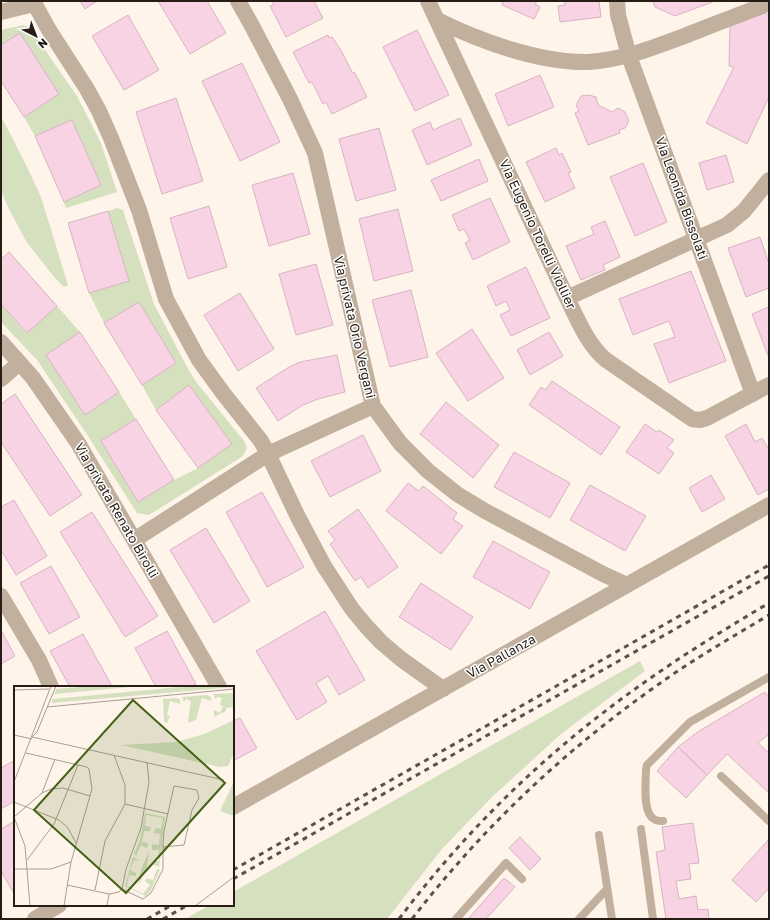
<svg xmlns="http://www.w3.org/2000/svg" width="770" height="920" font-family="'Golos Text',sans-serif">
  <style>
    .green { fill: #d5e0bf }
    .building { fill: #f7d3e3; stroke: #d7b4c3 }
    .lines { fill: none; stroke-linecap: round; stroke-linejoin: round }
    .service { stroke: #c1b09d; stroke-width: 8 }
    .minor { stroke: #c1b09d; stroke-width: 16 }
    .rail { stroke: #5c5248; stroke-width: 3; stroke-dasharray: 5 5; stroke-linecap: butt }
    .labels { text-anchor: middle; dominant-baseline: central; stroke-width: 3; stroke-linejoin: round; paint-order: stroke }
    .street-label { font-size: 13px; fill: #271d14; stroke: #fff }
    .inset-road { fill: none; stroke: #a99e94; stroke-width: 1 }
    .view { fill: #446215; fill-opacity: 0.15; stroke: #446215; stroke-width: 2 }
    .inset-edge { fill: none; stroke: #271d14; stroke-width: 2 }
  </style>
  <rect width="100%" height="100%" fill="#fff4ea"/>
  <path class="green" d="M23,25L29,27L77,96L101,143L117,192L66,208L64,202L101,185L72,120L35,136L24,117L59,94L1,45V30Z
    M1,116L26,165L41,197L68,285L64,287L54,277L26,241L9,209L1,191Z
    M117,208L123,210L154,304L188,369L197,383L244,441L247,448L243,456L149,515L137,513L86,433L37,360L1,322V304L26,333L57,306L80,332L46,355L85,415L119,392L136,419L101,441L138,502L174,480L198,468L232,444L189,385L156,410L142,385L176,363L139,302L104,323L89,293L129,281L108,211Z
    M640,661L645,671L561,734L494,795L442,849L387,919H185L210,905H233V892Z"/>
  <path class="building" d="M80,1H97L85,9Z
    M158,1H207L226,33L190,54Z
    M272,1H314L323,18L286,37L270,6L274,5Z
    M503,1H537L535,4L540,7L534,19L502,5Z
    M564,1H599L601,17L560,22L558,6L565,5Z
    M653,1H715L675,16L655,7Z
    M765,13L769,15V97L747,144L706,123L734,67L729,66L730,25Z
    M128,15L159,70L124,90L92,36Z
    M417,30L449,95L415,111L383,47Z
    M20,33L59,94L24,117L1,81V45Z
    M328,35L329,38L332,37L342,52L352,72L355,73L367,97L332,114L326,102L323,104L312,82L309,83L293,52Z
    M242,63L280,142L240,161L202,81Z
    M540,75L554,107L508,126L495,94Z
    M589,95L596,97L598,105L612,112L618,108L625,112L629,121L625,128L619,130L620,133L588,145L575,113L579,111L576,105L581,96Z
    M176,98L203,181L162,194L136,112Z
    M460,118L472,145L427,165L412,130L430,122L433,130Z
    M72,120L101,185L64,202L35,136Z
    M379,128L396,190L356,201L339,139Z
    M556,148L559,155L562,153L571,172L568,173L575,188L545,202L526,162Z
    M726,155L734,182L707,190L699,163Z
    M479,159L488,181L441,201L431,180Z
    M643,163L667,222L635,236L610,177Z
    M293,173L310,234L269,246L252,185Z
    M490,198L510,242L473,260L465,243L470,240L464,229L459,231L452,215Z
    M209,206L227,267L188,279L170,218Z
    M398,209L413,271L374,281L359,219Z
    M108,211L129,281L89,293L68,223Z
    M605,221L620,257L603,265L605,270L581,280L566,246L594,234L591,227Z
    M760,237L769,264V288L746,297L728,248Z
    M9,252L57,306L27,333L1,304V259Z
    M316,264L333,325L296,335L279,274Z
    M526,267L550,318L511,336L500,315L510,310L506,301L496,306L487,286Z
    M691,271L726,361L669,383L654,344L675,337L669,321L633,335L619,299Z
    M411,290L428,357L390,367L372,300Z
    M240,293L274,349L238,371L204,315Z
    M139,302L176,363L142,385L104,323Z
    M769,307V358L752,314Z
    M472,329L504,378L468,401L436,353Z
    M80,332L119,392L85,415L46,355Z
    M549,332L563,356L530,375L517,350Z
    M337,355L345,392L318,399L303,405L278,421L256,388L289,367L300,362Z
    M552,381L620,427L601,455L529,405L541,387L545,390Z
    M189,385L232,444L198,468L156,410Z
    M15,394L82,495L50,516L1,442V404Z
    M446,402L499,445L473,478L420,434Z
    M136,419L174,480L138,502L101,441Z
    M645,424L657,432L659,430L674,440L667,448L674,453L659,474L626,452Z
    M746,424L755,442L762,438L769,449V489L758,495L725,436Z
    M363,435L381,471L330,497L311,461Z
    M514,452L570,483L550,518L494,487Z
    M711,475L725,499L702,512L689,488Z
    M408,483L419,491L423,486L457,513L453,519L463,526L441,554L386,511Z
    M590,485L646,516L625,551L570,520Z
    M262,492L304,567L267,587L226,512Z
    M14,500L47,556L16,575L1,550V507Z
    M358,509L398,567L368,588L361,577L355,581L330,544L335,540L328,531Z
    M92,512L158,616L125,637L60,532Z
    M206,528L250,601L214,623L170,550Z
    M493,541L550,572L530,609L473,577Z
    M51,566L80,617L49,634L20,583Z
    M421,583L473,617L451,650L399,617Z
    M325,611L365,680L339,695L328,676L316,683L327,702L297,720L256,651Z
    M1,630L15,656L1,664Z
    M167,631L196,684L190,687H156L135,648Z
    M83,634L112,686L110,687H70L50,651Z
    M765,692L769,698V734L758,743L769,753V793L727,754L707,775L678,747L699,731Z
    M240,718L257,748L233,761V721Z
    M678,747L707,775L686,798L657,771Z
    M15,760V801L1,809V768Z
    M15,821V891L13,892L1,871V829Z
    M693,823L699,863L689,864L691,879L676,881L679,899L696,896L698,910L708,909L709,919H666L656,852L665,850L662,827Z
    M520,837L541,859L530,870L509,848Z
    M769,839V888L756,902L732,880Z
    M504,878L515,887L486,919H468Z"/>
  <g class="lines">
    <path class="service" d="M721,776L769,821
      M663,821C660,821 656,821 654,819C642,813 646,781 646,769L647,765L690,722L769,677
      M641,829L653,919
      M599,835L612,919
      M456,919L506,863L522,879
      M579,919L607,889"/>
    <path class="minor" d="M33,1L49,30L87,89L99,111L111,138L139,210L166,299L199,360L223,393L261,441L268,454L298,517L324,566L352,609L366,626L381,642L401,659L443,689
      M238,1L251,24L290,99L315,153L373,406L400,443L428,471L457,494L485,511L603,574L627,585
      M428,1L567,298C578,320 587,344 606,360L692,419L700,420L707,418L769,385
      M617,1L618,15L629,56L753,394
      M1,12L34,4
      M437,20C480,41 539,63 588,62C623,60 655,47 687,35C714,24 742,14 769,3
      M567,298L727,225L744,211L769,180
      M1,342L33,378L78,443L219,687
      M1,379L19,363
      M134,540L268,454L373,406
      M1,596L39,660L51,687
      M233,807L769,505
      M35,919L59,905"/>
    <path class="rail" d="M233,870L769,565
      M233,879L769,576
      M147,919L172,905
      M163,919L188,905
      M399,919C459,839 532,766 612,706C662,668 715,635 769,603
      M412,919C482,828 565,750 659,684C694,659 732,637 769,615"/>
  </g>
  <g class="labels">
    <g class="street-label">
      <text transform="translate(682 198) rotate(70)">Via Leonida Bissolati</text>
      <text transform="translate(538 234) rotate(65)">Via Eugenio Torelli Viollier</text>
      <text transform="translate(355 327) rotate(77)">Via privata Orio Vergani</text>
      <text transform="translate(117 510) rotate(60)">Via privata Renato Birolli</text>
      <text transform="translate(501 656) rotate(-29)">Via Pallanza</text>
    </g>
  </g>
  <g transform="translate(14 686)">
    <rect width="220" height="220" fill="#fff4ea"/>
    <path d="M77,0H127L41,8L42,3ZM177,0L220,1L37,17L39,13ZM220,7V21L212,22V25L200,31V24L206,27L209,20L206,19L208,12L204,11L201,13L200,8ZM193,9L197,11V15L188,12L182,34L174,37L177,15L172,13L170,16L168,11ZM161,12L166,13V18L156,15L153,29L156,30L153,37L150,36L149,13ZM220,34V67L214,80L206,81L107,59L163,56L190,48ZM220,95V130L206,125ZM131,127L151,131L145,181L138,178V176L145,175V164H138V158L145,159L146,148L140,147L141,142L147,143L149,132L132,129L131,140L137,141L136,145H130L128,156L134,157L133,162L127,159L122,170L120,168L126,154ZM135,165L133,181L124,200L127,184ZM119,171L127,175L120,174L116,184L122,187V190L115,189L113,200L129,208L136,199L131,195L133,192L139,194L143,183L146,184L136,206L131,210L111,200Z" fill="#d5e0bf"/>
    <path class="inset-road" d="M0,4L35,3M33,21L220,3M0,49L18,53M18,51L210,94M18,51L23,46L42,0M12,67L73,81L75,83L78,103L57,176L50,220M0,96L37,0M28,107L41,73M0,116L45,134L54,142L62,157M111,118L154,128M0,131L11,160L16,220M0,131L28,107L37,103L49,102L76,110M13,174L40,138L64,79M0,183H37L57,176M53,199L95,208L105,206L108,203M108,203L129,213L137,207L149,183V158L150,145L160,100L183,104L185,112L178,124L170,159L149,161M108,203L112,183L127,142L135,96L133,77M81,204L91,155L111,118V99L100,69M93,220L95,208M181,220L220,191"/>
    <path class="view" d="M119,14L211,97L112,207L20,124Z"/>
    <rect width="220" height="220" class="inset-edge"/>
  </g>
  <rect width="770" height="920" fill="none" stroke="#271d14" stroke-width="4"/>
  <g transform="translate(36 36) rotate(138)" stroke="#ffffff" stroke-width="3" paint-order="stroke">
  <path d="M0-3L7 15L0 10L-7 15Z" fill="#271d14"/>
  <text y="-6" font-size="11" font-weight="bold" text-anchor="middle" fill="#271d14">N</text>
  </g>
</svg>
